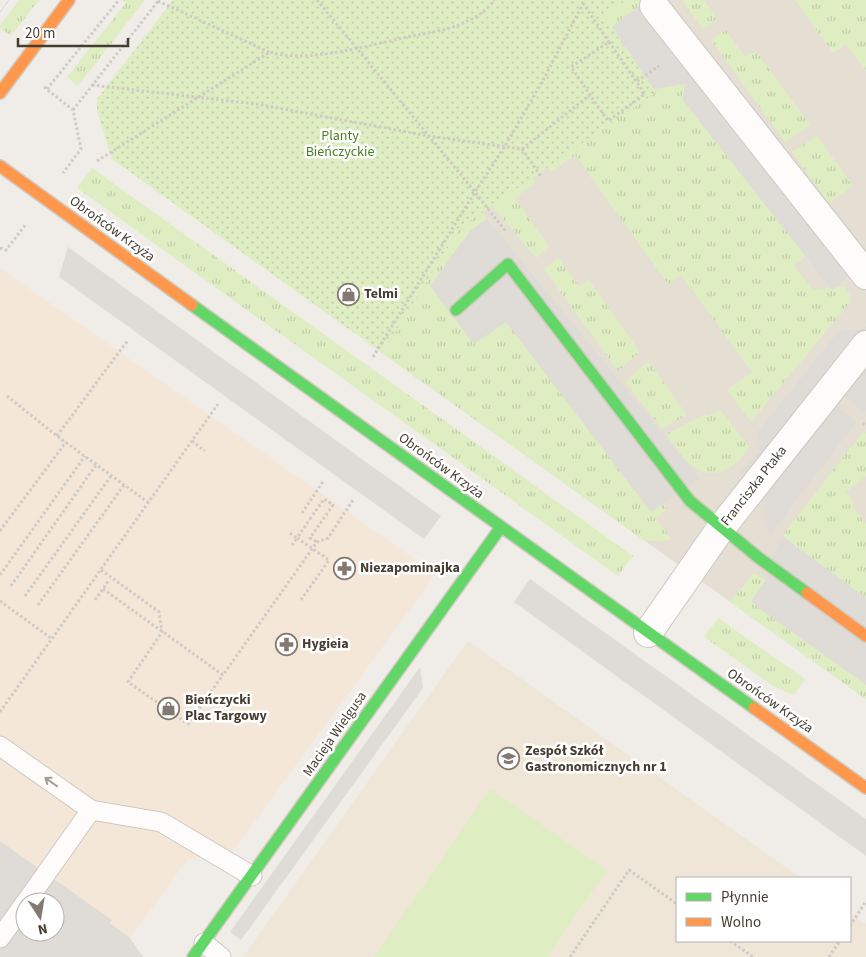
<svg xmlns="http://www.w3.org/2000/svg" width="866" height="957" font-family="'Source Sans 3',sans-serif">
  <style>
    .residential { fill: #e5ded3 }
    .commercial { fill: #f5e7d8 }
    .education { fill: #efe6d8 }
    .grass { fill: url(#grass-tufts) }
    .park { fill: url(#park-dots) }
    .pitch { fill: #dfedc3 }
    .parking { fill: #dfdbd6; fill-rule: evenodd }
    .lines { fill: none; stroke-linecap: round; stroke-linejoin: round }
    .lane-casing { stroke: #ccc8c3; stroke-width: 21 }
    .street-casing { stroke: #ccc8c3; stroke-width: 30 }
    .fast-casing { stroke: #d1cabe; stroke-width: 14 }
    .slow-casing { stroke: #d1cabe; stroke-width: 14 }
    .path { stroke: #cecac5; stroke-width: 3; stroke-dasharray: 2.5 2.5; stroke-linecap: butt }
    .lane { stroke: #fdfcfb; stroke-width: 19 }
    .street { stroke: #fdfcfb; stroke-width: 28 }
    .fast { stroke: #63d668; stroke-width: 11 }
    .slow { stroke: #ff974d; stroke-width: 11 }
    .tram { stroke: #d8d8d7; stroke-width: 1 }
    .path-bridge { stroke: #cecac5; stroke-width: 3; stroke-dasharray: 2.5 2.5; stroke-linecap: butt }
    .oneway { stroke: #a29c96 }
    .labels { text-anchor: middle; dominant-baseline: central; stroke-width: 5; stroke-linejoin: round; paint-order: stroke }
    .park-label { font-size: 14px; fill: #497e20; stroke: #fff }
    .street-label { font-size: 14px; fill: #463d32; stroke: #fff }
    .poi-label { font-size: 14px; font-weight: bold; fill: #463d32; stroke: #fff; text-anchor: start }
  </style>
  <defs>
    <pattern id="grass-tufts" width="24" height="20" patternUnits="userSpaceOnUse" patternTransform="scale(1.25)"><rect width="24" height="20" fill="#dfedc3"/><path d="M3 7l-1-3M5 7V3M7 7l1-3M15 17l-1-3M17 17v-4M19 17l1-3" fill="none" stroke="#c1cca8"/></pattern>
    <pattern id="park-dots" width="8" height="8" patternUnits="userSpaceOnUse" patternTransform="scale(1.25)"><rect width="8" height="8" fill="#dfedc3"/><path d="M2 2h.1M6 6h.1" fill="none" stroke="#c1cca8" stroke-width="1.8" stroke-linecap="round"/></pattern>
  </defs>
  <rect width="100%" height="100%" fill="#f0ece7"/>
  <path class="residential" d="M626,0H866V699L382,353L460,228L604,16Z"/>
  <path class="commercial" d="M0,268L436,574L233,851L187,860L130,938L110,922L111,920L0,841Z"/>
  <path class="education" d="M468,641L801,878H677V941H850V913L866,924V957H243Z"/>
  <path class="grass" d="M19,0H39L11,36L0,28V25Z
    M122,0H145L78,86L67,77L126,3Z
    M593,0H647L612,27L643,73L638,76Z
    M682,0H704L717,18L703,29Z
    M795,0H866V71L846,44L833,53Z
    M726,30L745,57L756,51L810,125L785,142L711,40Z
    M647,79L654,89L685,83L683,100L806,256L794,265L813,290L844,286L850,296L851,301L751,422L727,390L752,372L681,275L668,284L575,155L551,172L533,146Z
    M817,136L853,186L829,203L792,152Z
    M509,150L536,182L515,198L549,246L536,258L483,195Z
    M92,168L633,556L618,576L77,188Z
    M473,208L480,209L487,219L470,231L506,321L651,512L663,503L667,509L656,518L672,540L645,541L382,353Z
    M558,258L579,286L589,280L640,352L618,371L544,269Z
    M648,361L687,415L662,429L625,382Z
    M721,410L749,447C745,452 741,458 737,463C732,467 726,470 720,472C694,479 679,451 666,434L703,415L708,416Z
    M864,431L866,434V476L846,492L854,503L852,505L866,524V598L782,536Z
    M754,573L766,580L751,602L866,685V699L730,602Z
    M718,618L805,679L794,695L773,686L704,637Z"/>
  <path class="park" d="M173,0H626L604,16L655,93L460,228L382,353L112,159L97,111V99Z"/>
  <path class="pitch" d="M490,789L607,870L547,957H374Z"/>
  <path class="parking" d="M647,0H667L847,238L866,250V262L832,290L683,100L685,84L654,89L612,27Z
    M487,219L699,478L651,512L506,322L474,344L430,286L470,231Z
    M68,247L441,516L424,539L59,277Z
    M866,326V410L864,413L845,396L837,405L856,422L770,535L764,514L765,505L740,472L760,450L756,434L839,331L859,330Z
    M782,536L866,598V685L751,602L766,580L773,555Z
    M530,579L866,819V856L514,602Z
    M420,667L423,688L241,940L230,932Z
    M0,841L112,920L110,923L130,938L143,957H0ZM25,902H55V932H25Z"/>
  <g class="lines">
    <defs>
      <path id="lane" d="M0,746L91,810L161,822L252,876
        M26,902L91,810
        M0,938L25,903
        M204,943L221,957"/>
      <path id="street" d="M654,6L866,275
        M648,633L721,528L866,345"/>
      <path id="fast" d="M192,305L754,708
        M456,310L508,264L690,501L759,558L807,593
        M193,957L501,527"/>
      <path id="slow" d="M0,93L69,0
        M0,166L192,305
        M807,593L866,636
        M754,708L866,788"/>
    </defs>
    <use href="#lane" class="lane-casing"/>
    <use href="#street" class="street-casing"/>
    <use href="#fast" class="fast-casing"/>
    <use href="#slow" class="slow-casing"/>
    <path class="path" d="M317,0L475,192L506,232
      M158,1L269,52
      M583,3L609,42
      M609,42L645,94L608,121L571,67Z
      M637,81L659,66
      M92,85L256,104L429,136L522,149L542,178
      M44,87L73,110L81,149L63,173
      M47,89L118,1
      M73,110L159,0
      M522,149L590,95
      M97,161L270,52C306,64 370,45 407,37C426,33 446,31 463,23C475,18 487,11 494,0
      M0,248L6,250L26,224
      M373,357L475,192L505,146L542,82L585,0
      M7,396L57,436L149,503
      M863,423L866,427
      M57,436L128,340
      M192,441L205,451
      M302,513L324,480
      M310,519L324,499L333,505L310,538L317,542
      M0,531L66,442
      M290,533L297,538L292,545
      M101,570L159,612L162,632L128,682L188,724L223,675
      M0,575L85,456
      M11,586L96,465
      M103,589L223,675L317,542L328,538L353,500
      M25,596L111,476
      M95,600L109,580
      M0,601L52,639
      M38,605L124,485
      M0,712L218,404
      M850,926L866,901
      M730,941L753,957
      M570,957L629,870L677,904
      M829,957L840,941"/>
    <use href="#lane" class="lane"/>
    <use href="#street" class="street"/>
    <use href="#fast" class="fast"/>
    <use href="#slow" class="slow"/>
    <path class="tram" d="M0,12L9,0"/>
    <path class="path-bridge" d="M301,600L329,560L297,538L310,519"/>
  </g>
  <defs><path id="oneway-shaft" d="M-6 0H5M1.5-3L5.5 0L1.5 3" fill="none" stroke-width="1.6" stroke-linecap="round" stroke-linejoin="round" transform="scale(1.25)"/></defs>
  <use class="oneway" href="#oneway-shaft" transform="translate(51 782) rotate(-145)"/>
  <defs>
    <symbol id="shop-ring" viewBox="-11 -11 22 22"><circle r="9.5" fill="#fff" stroke="#827a71" stroke-width="1.5"/><path d="M-5-2.5h2.3a2.7 3.5 0 0 1 5.4 0H5L5.5 6h-11ZM-1.5-2.5h3a1.5 2.3 0 0 0-3 0Z" fill="#827a71"/></symbol>
    <symbol id="pharmacy-ring" viewBox="-11 -11 22 22"><circle r="9.5" fill="#fff" stroke="#827a71" stroke-width="1.5"/><path d="M-2-6h4v4h4v4h-4v4h-4v-4h-4v-4h4Z" fill="#827a71"/></symbol>
    <symbol id="school-ring" viewBox="-11 -11 22 22"><circle r="9.5" fill="#fff" stroke="#827a71" stroke-width="1.5"/><path d="M0-5L7-2L0 1L-7-2ZM-4 1L0 2.5L4 1V4Q0 6-4 4Z" fill="#827a71"/></symbol>
  </defs>
  <g fill-rule="evenodd">
    <use href="#shop-ring" x="336" y="282" width="25" height="25"/>
    <use href="#pharmacy-ring" x="332" y="556" width="25" height="25"/>
    <use href="#pharmacy-ring" x="274" y="632" width="25" height="25"/>
    <use href="#shop-ring" x="156" y="696" width="25" height="25"/>
    <use href="#school-ring" x="496" y="746" width="25" height="25"/>
  </g>
  <g class="labels">
    <g class="park-label">
      <text x="340" y="136">Planty<tspan x="340" dy="16">Bieńczyckie</tspan></text>
    </g>
    <g class="street-label">
      <text transform="translate(112 229) rotate(36)">Obrońców Krzyża</text>
      <text transform="translate(441 466) rotate(36)">Obrońców Krzyża</text>
      <text transform="translate(754 486) rotate(-52)">Franciszka Ptaka</text>
      <text transform="translate(770 701) rotate(35)">Obrońców Krzyża</text>
      <text transform="translate(335 734) rotate(-55)">Macieja Wielgusa</text>
    </g>
    <g class="poi-label">
      <text x="364" y="294">Telmi</text>
      <text x="360" y="568">Niezapominajka</text>
      <text x="302" y="644">Hygieia</text>
      <text x="185" y="700">Bieńczycki<tspan x="185" dy="16">Plac Targowy</tspan></text>
      <text x="525" y="751">Zespół Szkół<tspan x="525" dy="16">Gastronomicznych nr 1</tspan></text>
    </g>
  </g>
  <rect x="676" y="877" width="175" height="65" fill="#ffffff" stroke="#b5b1ad"/>
  <rect x="686" y="893" width="25" height="8" fill="#63d668" stroke="#b5b1ad"/>
  <text x="721" y="902" font-size="15" fill="#463d32">Płynnie</text>
  <rect x="686" y="918" width="25" height="8" fill="#ff974d" stroke="#b5b1ad"/>
  <text x="721" y="927" font-size="15" fill="#463d32">Wolno</text>
  <g transform="translate(40 917) rotate(168)"><circle r="24" fill="#ffffff" stroke="#b5b1ad"/>
  <path d="M0-4L9 19L0 12L-9 19Z" fill="#827a71"/>
  <text y="-8" font-size="14" font-weight="bold" text-anchor="middle" fill="#463d32">N</text>
  </g>
  <path d="M18 38v8h110v-8" fill="none" stroke="#463d32" stroke-width="2.5"/>
  <text x="25" y="38" font-size="15" fill="#463d32" stroke="#ffffff" stroke-width="4" paint-order="stroke">20 m</text>
</svg>
